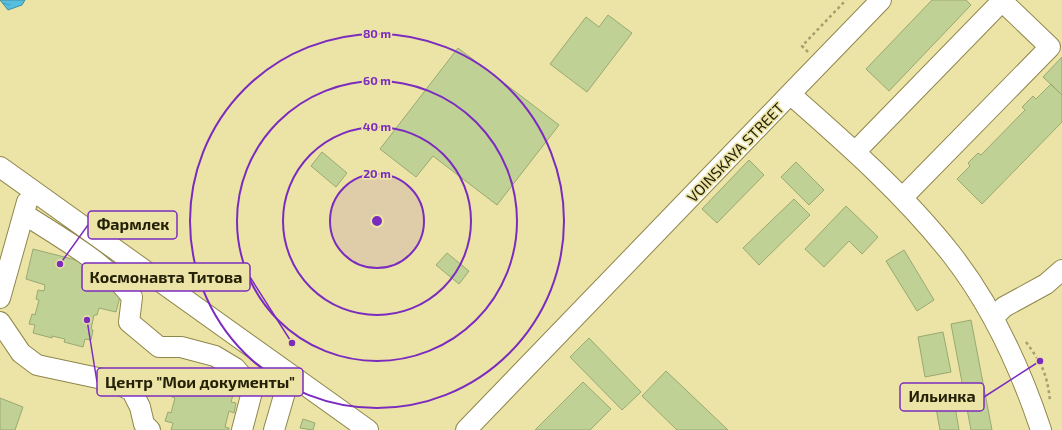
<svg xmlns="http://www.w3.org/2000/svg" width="1062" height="430" font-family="'Exo 2',sans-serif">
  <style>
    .water { fill: url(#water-ripples); stroke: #478f9e }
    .building { fill: #c0d196; stroke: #99a970 }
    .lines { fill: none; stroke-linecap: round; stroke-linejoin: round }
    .minor-casing { stroke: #8f864b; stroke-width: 22 }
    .path { stroke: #a59f6e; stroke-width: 2.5; stroke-dasharray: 3 3; stroke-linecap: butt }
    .minor { stroke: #fff; stroke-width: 20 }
    .ring { fill: none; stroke: #7b2cbf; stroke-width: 2 }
    .labels { text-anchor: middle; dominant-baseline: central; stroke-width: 3.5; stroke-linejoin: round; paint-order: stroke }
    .street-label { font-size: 15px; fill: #242108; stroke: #ece4a6 }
    .centre { fill: #7b2cbf; stroke: #ece4a6; stroke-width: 2 }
    .ring-label { font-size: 12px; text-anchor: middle; font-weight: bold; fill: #7b2cbf; stroke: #ece4a6; stroke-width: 3.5; stroke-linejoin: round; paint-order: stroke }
    .leader { fill: none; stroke: #7b2cbf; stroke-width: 1.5 }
    .callout-dot { fill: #7b2cbf; stroke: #ece4a6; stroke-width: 1.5 }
    .callout { fill: #ece4a6; stroke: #7b2cbf; stroke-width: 1.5 }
    .callout-label { font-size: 16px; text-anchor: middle; font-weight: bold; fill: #242108 }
  </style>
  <defs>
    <pattern id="water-ripples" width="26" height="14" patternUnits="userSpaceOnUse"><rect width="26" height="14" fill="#56bede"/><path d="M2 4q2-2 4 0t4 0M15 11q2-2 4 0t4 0" fill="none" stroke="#479ab2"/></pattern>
  </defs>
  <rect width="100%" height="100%" fill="#ece4a6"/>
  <path class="water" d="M0,0H25L22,5L8,10Z"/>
  <path class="building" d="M932,0H966L971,5L889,91L866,69Z
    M608,15L632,33L587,92L550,64L586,17L599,27Z
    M458,48L559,125L497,205L433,156L416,177L380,149Z
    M1062,57V95L1043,77Z
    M1051,84L1062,95V122L982,204L957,179L970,166L968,163L978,153L981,155L1025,110L1022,107L1033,96L1036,99Z
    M322,152L347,173L336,187L311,166Z
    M749,160L764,175L717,223L702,209Z
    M796,162L824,190L809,205L781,177Z
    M794,199L810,215L759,265L743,248Z
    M846,206L878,237L862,254L849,241L824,267L805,249Z
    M33,249L80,261L121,293L116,312L99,308L97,315H94L91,329L93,330L91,340L85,339L83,347L64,342L65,339L52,336V338L33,333L35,325L29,324L32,314L35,315L39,300L36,299L38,290L44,291L45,285L26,279Z
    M904,250L934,300L917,311L886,261Z
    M447,253L469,271L459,284L436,265Z
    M971,320L992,430H971L951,324Z
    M943,332L951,372L925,377L918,337Z
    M589,338L641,392L622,410L570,357Z
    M666,371L728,430H677L642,396Z
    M184,381L200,385V382L217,387L216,391L233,395L231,402L236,403L234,413L229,411L225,427L229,428V430H171L173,423L165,421L168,412L171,413L175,398L172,397L174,387L182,389Z
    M583,382L611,409L590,430H535Z
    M952,389L959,430H940L933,392Z
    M0,398L23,407L15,430H0Z
    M303,419L315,423L313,430L300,428Z"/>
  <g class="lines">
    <defs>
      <path id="minor" d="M790,94L881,0
        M855,152L1002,1L1050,47L902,198
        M0,167L368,430
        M24,214C62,239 104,261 132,297L129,322L159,347H181L215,356L235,368L253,388L242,430
        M0,298L27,202
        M993,318L1004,307L1046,284L1062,270
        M0,322L21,353L37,365L112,381L132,391L140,407L144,424L150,430
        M274,430L290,375
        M466,430L790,94C847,144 905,195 952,255C991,305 1021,370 1041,430"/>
    </defs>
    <use href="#minor" class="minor-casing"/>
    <path class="path" d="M808,52L802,46L846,0
      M1026,342C1042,364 1047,373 1050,401"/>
    <use href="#minor" class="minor"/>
  </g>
  <circle cx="377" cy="221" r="47" fill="#7b2cbf" fill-opacity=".12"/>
  <g class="ring">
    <circle cx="377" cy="221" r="47"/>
    <circle cx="377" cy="221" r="94"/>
    <circle cx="377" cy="221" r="140"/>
    <circle cx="377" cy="221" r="187"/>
  </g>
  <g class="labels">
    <g class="street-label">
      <text transform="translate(735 152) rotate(-46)">VOINSKAYA STREET</text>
    </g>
  </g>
  <circle cx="377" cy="221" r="6" class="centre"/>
  <g class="ring-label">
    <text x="377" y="38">80 m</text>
    <text x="377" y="85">60 m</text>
    <text x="377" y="131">40 m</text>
    <text x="377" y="178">20 m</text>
  </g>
  <path class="leader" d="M60 264L88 225M292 343L250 277M87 320L97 382M1040 361L984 397"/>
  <g class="callout-dot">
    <circle cx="60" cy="264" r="4"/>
    <circle cx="292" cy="343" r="4"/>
    <circle cx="87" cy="320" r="4"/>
    <circle cx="1040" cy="361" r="4"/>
  </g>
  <g class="callout">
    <rect x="88" y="211" width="89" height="28" rx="4"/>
    <rect x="82" y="263" width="168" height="28" rx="4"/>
    <rect x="97" y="368" width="206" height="28" rx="4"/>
    <rect x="900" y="383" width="84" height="28" rx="4"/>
  </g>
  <g class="callout-label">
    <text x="133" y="230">Фармлек</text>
    <text x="166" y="283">Космонавта Титова</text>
    <text x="200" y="388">Центр "Мои документы"</text>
    <text x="942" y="402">Ильинка</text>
  </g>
</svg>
